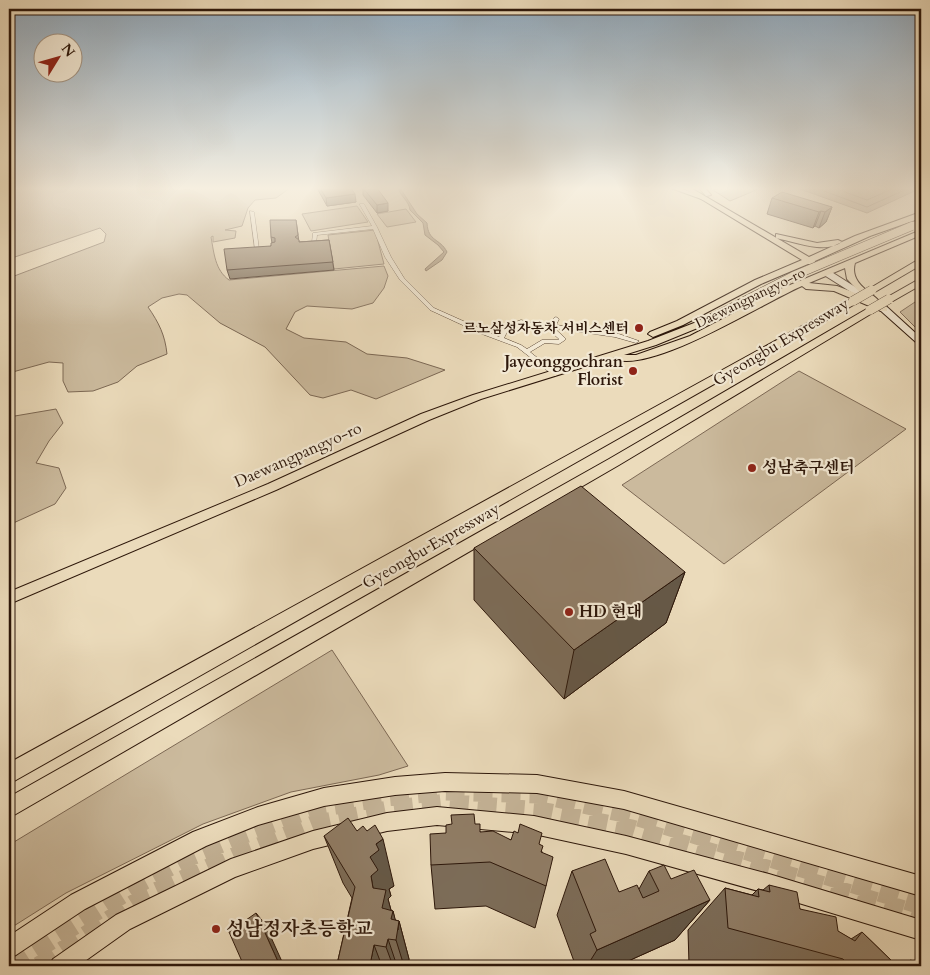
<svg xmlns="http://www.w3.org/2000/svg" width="930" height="975" font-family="Cardo,'Noto Serif KR',serif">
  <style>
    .green { fill: #cbba9d; stroke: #7c6854 }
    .water { fill: #aa987f; stroke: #786450 }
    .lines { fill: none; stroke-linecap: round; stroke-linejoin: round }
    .shore { stroke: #6c5844; stroke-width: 1 }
    .trunk-tunnel { stroke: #c5b498; stroke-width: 19; stroke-dasharray: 19 9; stroke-linecap: butt }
    .minor-casing { stroke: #5c4836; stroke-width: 1 }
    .tertiary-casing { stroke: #5c4836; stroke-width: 2 }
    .secondary-casing { stroke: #2d170a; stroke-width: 2 }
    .primary-casing { stroke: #2d170a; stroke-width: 2 }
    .trunk-casing { stroke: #2d170a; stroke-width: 2 }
    .motorway-casing { stroke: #2d170a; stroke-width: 2 }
    .minor { fill: #f2e8d3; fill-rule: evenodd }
    .tertiary { fill: #f2e8d3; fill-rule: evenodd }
    .secondary { fill: #f2e8d3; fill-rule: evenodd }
    .primary { fill: #ebdbbb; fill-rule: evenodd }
    .trunk { fill: #ebdbbb; fill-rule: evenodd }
    .motorway { fill: #ebdbbb; fill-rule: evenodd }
    .primary-bridge-casing { stroke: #2d170a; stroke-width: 9; stroke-linecap: butt }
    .motorway-bridge-casing { stroke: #2d170a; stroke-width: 10; stroke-linecap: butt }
    .primary-bridge { stroke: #ebdbbb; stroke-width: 8 }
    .motorway-bridge { stroke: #ebdbbb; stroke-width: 9 }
    .wall { fill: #7c6c58; stroke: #2d170a }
    .shaded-wall { fill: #655847; stroke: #2d170a }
    .building { fill: #907d66; stroke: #2d170a }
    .poi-dot { fill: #8f2418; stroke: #f2e8d3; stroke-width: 2 }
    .labels { text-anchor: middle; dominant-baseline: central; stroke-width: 4.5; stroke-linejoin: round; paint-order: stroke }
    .far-street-label { font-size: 14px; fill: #2d170a; stroke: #f2e8d3 }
    .far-poi-label { font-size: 14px; font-weight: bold; fill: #2d170a; stroke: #f2e8d3; text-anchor: end }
    .street-label { font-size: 16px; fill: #2d170a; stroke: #f2e8d3 }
    .poi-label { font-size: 16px; font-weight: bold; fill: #2d170a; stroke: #f2e8d3; text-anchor: start }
    .near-poi-label { font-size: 19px; font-weight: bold; fill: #2d170a; stroke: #f2e8d3; text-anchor: start }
  </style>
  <rect width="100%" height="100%" fill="#ebdbbb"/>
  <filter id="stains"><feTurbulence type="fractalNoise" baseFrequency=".004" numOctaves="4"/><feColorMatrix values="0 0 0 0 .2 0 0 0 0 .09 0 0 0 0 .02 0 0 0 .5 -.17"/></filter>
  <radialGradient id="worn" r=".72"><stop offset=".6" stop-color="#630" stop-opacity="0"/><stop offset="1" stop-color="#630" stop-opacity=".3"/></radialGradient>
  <path class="green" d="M9,188H290L276,198L255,200L248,208L242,226L225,230L236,231L235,238L213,242V236L211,237C214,253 215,270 229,280L384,266L388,276L384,288L373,303L352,309L307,306L295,312L286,329L304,338L346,342L367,354L407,358L445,370L376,399L351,390L323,398L310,395L265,347L220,323L187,295L179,294L162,298L148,307C159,323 165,335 167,354L137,366L118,382L93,391L68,392L63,381V363L49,362L9,373V278L104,242L106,234L100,228L9,259Z
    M719,188H761L730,201L713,190Z
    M357,206L368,222L311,231L302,214Z
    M406,209L416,222L387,227L377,214Z
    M375,230L384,264L334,269L328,235Z
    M921,298V333L900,312Z
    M799,371L906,429L724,564L622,485Z
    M56,409L63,423L49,441L36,463L59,468L66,488L55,504L9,525V417Z
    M332,650L408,766L379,775L291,792L203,824L66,893L9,929V845Z"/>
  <path class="water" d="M398,188H400L417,214L427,223C428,242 440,238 447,252L442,260L426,271L425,269L444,252L438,245L425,235L423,223L410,210C409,201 401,197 398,188Z
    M802,188H921L867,213L800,189Z"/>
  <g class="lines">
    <path class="shore" d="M816,188L867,207L909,188
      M834,188L867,200L894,188"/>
    <path class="trunk-tunnel" d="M11,966L143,881L182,860L229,840L310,809L385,797L446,791L540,794L632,815L921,905
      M39,966L146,896L238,855L313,825L388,810L446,803L540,811L632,829L921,915"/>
    <defs>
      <path id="minor" d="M360,204H364L377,227L391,257L404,278L434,308L499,337L505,326L521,320L549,327L554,318L556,317L559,319L556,325L616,333L639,341L636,343L615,337L554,328L565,338V340L559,344L545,343L530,352L558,374L555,376L553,375L517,347L482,334L430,310L400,280L385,257L373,229L317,235L316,244L305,245V243L312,242L313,233L372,226L360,205ZM521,324L549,330L559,339L558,340H542L527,349L521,345L504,338L509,328Z
        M250,211L254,212L259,249L257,250L255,249Z"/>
      <path id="tertiary" d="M671,188H680L709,199L704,200Z
        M699,188H705L711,195L706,196Z"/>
      <path id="secondary" d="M824,271H830L887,307L921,338V345L918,344L881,311L824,275Z"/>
      <path id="primary" d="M683,188H691L809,257L855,236L918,213H921V218L870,236L815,261L814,264H808L761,284L683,325L653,337L648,334L650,332L677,321L755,280L802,260Z
        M921,230V235L855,263C850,280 865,289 876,298L878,300L876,302L887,307V311H881L834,291L806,289L802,286C761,304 658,370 617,360L616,357L481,399L429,420L276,490L9,604V592L268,484L421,414L473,395L648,341L694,323L741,299H747L749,301L700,327L656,345L624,355H636L690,336L778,290ZM845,268L847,279L863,296L837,286L809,283Z
        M776,234L817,243L838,240L842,242C825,254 795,242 776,238Z"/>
      <path id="trunk" d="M445,773L537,775L624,791L921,876V896L624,809L537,793L445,791L395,795L324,806L258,825L206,846L85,909L16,955L9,958V936L71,895L193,832L258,807L324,788L395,777Z
        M437,807L534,816L626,836L769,874L921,920V940L769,894L626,854L534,834L437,825L387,831L313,849L235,877L130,929L78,966H49L53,959L116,915L231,859L313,831L387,813Z"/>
      <path id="motorway" d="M921,258V265L875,292H869L867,290Z
        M921,278V285L893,301H885L884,299Z
        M853,298L857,299V303L9,784V763Z
        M870,307L874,308V312L619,465L9,818V797L609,459Z"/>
    </defs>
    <use href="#minor" class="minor-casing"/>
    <use href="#tertiary" class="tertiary-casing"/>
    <use href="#secondary" class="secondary-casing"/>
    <use href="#primary" class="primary-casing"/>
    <use href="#trunk" class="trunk-casing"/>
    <use href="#motorway" class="motorway-casing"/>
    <use href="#minor" class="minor"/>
    <use href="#tertiary" class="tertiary"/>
    <use href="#secondary" class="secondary"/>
    <use href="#primary" class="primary"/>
    <use href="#trunk" class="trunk"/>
    <use href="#motorway" class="motorway"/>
    <defs>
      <path id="primary-bridge" d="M744,301L793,276L912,226"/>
      <path id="motorway-bridge" d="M853,301L872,290
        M870,310L889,299"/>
    </defs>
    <use href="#primary-bridge" class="primary-bridge-casing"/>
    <use href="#motorway-bridge" class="motorway-bridge-casing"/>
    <use href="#primary-bridge" class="primary-bridge"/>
    <use href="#motorway-bridge" class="motorway-bridge"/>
  </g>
  <path class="wall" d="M317,188H351L356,202L327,206Z
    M363,188H377L388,211L377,213L363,195Z
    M772,198L832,207L826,222L819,228L815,226L813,228L767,214Z
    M296,220L299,242L329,240L334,270L230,279L227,270L271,246L272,243L271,237Z
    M474,548L685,572L666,623L564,699L474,600Z
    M475,824L480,832L511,840L539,844L542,852L546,886L535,928L486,906L435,909L431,865L446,833Z
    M324,836L394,886L389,889L391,896L388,899L391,910L393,911L395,920L399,921L409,959L408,966H342L338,960L352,898L343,883Z
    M572,871L619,892L639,889L649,871L671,879L710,900L675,940L617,966H574L575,964L557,915Z
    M769,885L800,909L851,939L862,932L897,966H693L689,965L688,930L725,888L752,895L758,889L763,890Z
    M911,960L918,966H897Z"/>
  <path class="shaded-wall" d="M355,194L356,202L327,206L326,198Z
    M388,203V211L377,213V205Z
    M832,207L826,222L819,228L825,212Z
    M821,211L815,226L813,228L819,212Z
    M685,572L666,623L564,699L574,650Z
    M383,839L394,886L389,889L391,896L388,899L392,914L393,911L398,930L399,921L409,959L408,966H404L396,940H395L373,888L371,876L370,857L376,844Z
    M710,900L675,940L617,966H587L597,950Z
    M256,913L265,924L284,966H280Z
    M388,939L397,966H393L386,947Z
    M374,945L382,966H371L370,965Z"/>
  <path class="building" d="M320,188H351L355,194L326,198Z
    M363,188H377L388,203L377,205Z
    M782,192L832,207L825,212L821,211L819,212L772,198Z
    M270,220H296L298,235L295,237L299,240V242L329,240L333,262L227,270L224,249L271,246V243L275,242V238L271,237Z
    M581,486L685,572L574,650L474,548Z
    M474,814L475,824H480V832L493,831L511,840L514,831L518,833L520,824L542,833L539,844L543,846L541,852L553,857L546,886L490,862L431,865L430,834L446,833V825L452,824L451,815Z
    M348,818L357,831L363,826L367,831L375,825L383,839L376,844L379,850L370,857L378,870L371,876L373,888L386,890L382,908L393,911L391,919L399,921L396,940L388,939L386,947L374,945L370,965L338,960L355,887L324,836Z
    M605,859L619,892L637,885L643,898L659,891L649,871L664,865L671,879L694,870L710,900L597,950L590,934L596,931L572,871Z
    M769,885L797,892L800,909L836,917L838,931L855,941L862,932L897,966H850L843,959L728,928L725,888L759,897L758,889L770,892Z
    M256,913L280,966H244L229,932Z
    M911,960L918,966H906Z"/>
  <linearGradient id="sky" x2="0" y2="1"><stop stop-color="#8fa9be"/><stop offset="0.58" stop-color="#f6efe0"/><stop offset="1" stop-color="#f6efe0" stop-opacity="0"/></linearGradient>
  <rect width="930" height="325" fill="url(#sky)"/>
  <g class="poi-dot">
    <circle cx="639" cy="328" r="5"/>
    <circle cx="633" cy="371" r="5"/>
    <circle cx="752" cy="468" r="5"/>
    <circle cx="569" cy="612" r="5"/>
    <circle cx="216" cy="929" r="5"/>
  </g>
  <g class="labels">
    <g class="far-street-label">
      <text transform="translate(750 298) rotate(-26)">Daewangpangyo-ro</text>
    </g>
    <g class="far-poi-label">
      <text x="629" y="328">르노삼성자동차 서비스센터</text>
    </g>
    <g class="street-label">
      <text transform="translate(781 342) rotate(-31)">Gyeongbu Expressway</text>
      <text transform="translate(298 455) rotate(-24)">Daewangpangyo-ro</text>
      <text transform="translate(431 546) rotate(-30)">Gyeongbu Expressway</text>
    </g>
    <g class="poi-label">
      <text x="623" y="362" text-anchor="end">Jayeonggochran<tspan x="623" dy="18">Florist</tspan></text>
      <text x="762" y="468">성남축구센터</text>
      <text x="579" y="612">HD 현대</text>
    </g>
    <g class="near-poi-label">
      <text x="226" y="929">성남정자초등학교</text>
    </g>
  </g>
  <rect width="930" height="975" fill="none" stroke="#ebdbbb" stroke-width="30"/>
  <rect x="10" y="10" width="910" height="955" fill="none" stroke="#2d170a" stroke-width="2.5"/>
  <rect x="15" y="15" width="900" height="945" fill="none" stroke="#2d170a"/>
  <g transform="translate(58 58) rotate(53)"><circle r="24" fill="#f2e8d3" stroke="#a39483"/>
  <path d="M0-4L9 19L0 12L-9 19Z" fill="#8f2418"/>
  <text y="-8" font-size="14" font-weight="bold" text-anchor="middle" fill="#2d170a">N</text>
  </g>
  <rect width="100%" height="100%" filter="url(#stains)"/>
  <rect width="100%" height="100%" fill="url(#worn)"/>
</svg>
